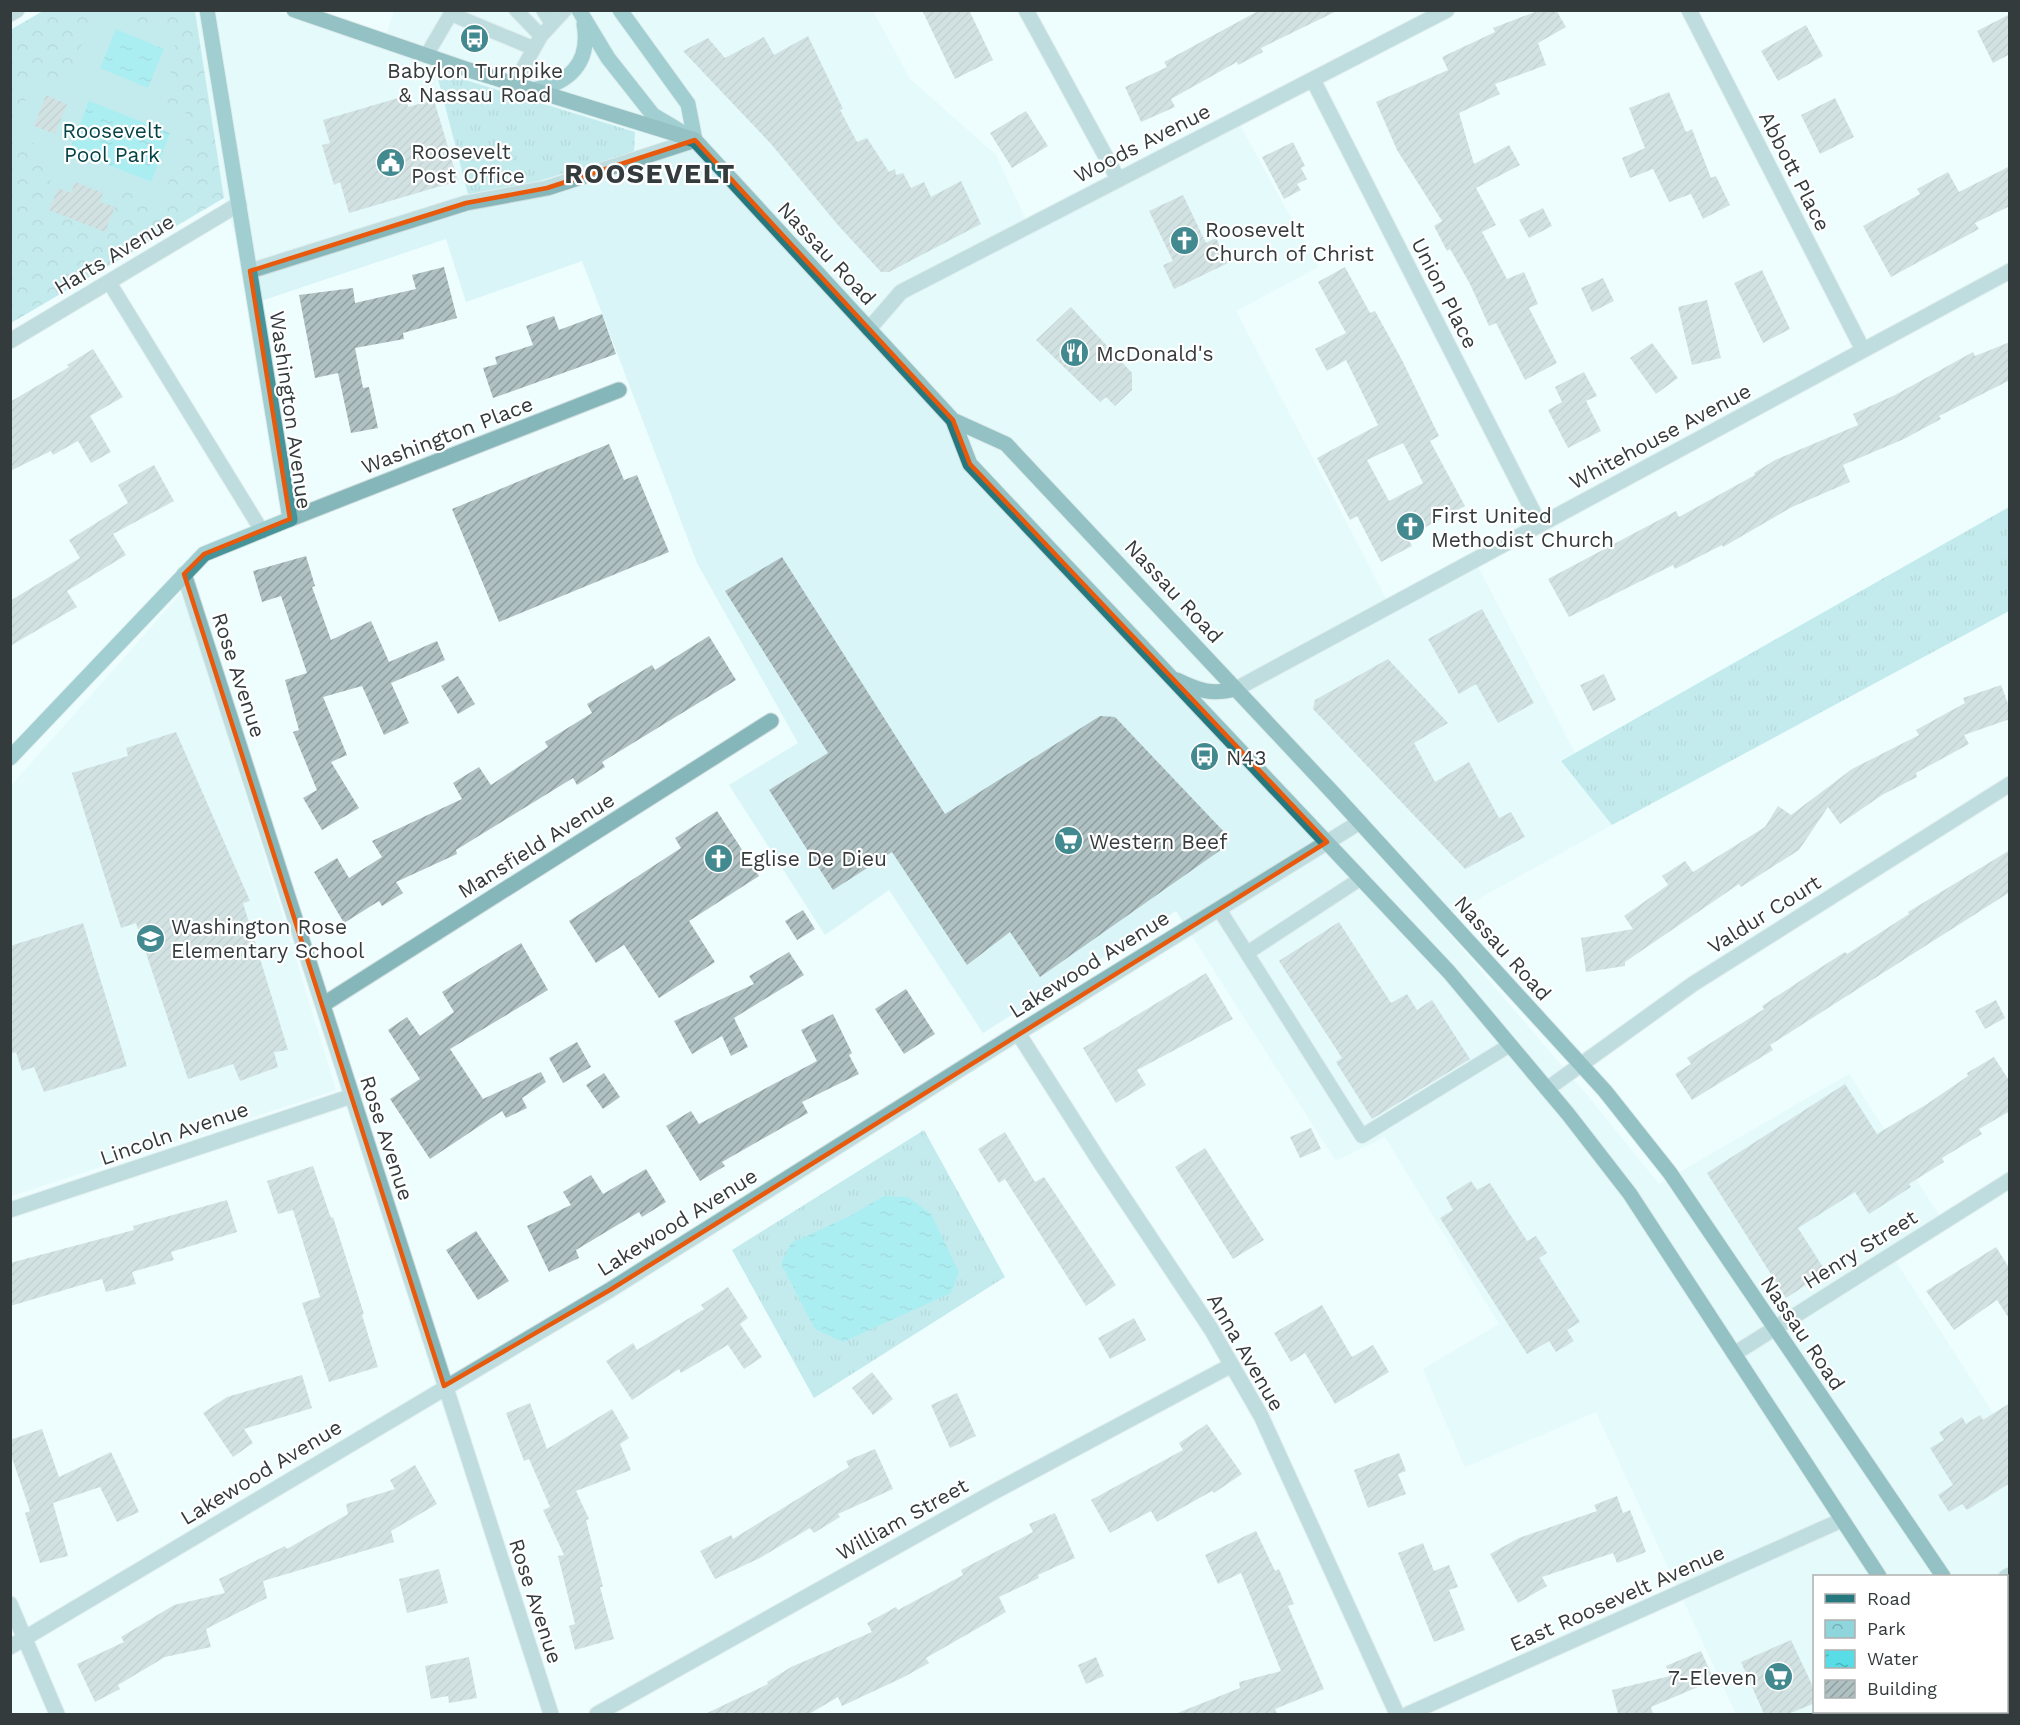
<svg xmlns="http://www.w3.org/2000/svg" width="2020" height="1725" font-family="'Work Sans',sans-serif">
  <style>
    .built { fill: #d9f5f7; fill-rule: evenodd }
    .grass { fill: url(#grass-tufts) }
    .park { fill: url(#park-crowns) }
    .garden { fill: #8ed6db }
    .water { fill: url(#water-ripples) }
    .building { fill: url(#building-hatch); fill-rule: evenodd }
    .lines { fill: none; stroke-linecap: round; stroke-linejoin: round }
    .lane-casing { stroke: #cddadb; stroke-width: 16 }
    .street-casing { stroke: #cddadb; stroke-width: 17 }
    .secondary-casing { stroke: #cddadb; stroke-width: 17 }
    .primary-casing { stroke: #cddadb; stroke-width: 17 }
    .lane { stroke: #85b6b9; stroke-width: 14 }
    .street { stroke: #85b6b9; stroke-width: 15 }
    .secondary { stroke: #44949a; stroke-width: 15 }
    .primary { stroke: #25797e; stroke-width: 15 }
    .marked { fill: none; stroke: #e8590c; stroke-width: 4.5; stroke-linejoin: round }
    .labels { text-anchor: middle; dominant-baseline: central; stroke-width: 4.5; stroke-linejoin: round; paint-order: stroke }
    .poi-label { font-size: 21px; fill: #343b3c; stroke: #fff; text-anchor: start }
    .park-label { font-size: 21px; fill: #044447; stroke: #fff }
    .street-label { font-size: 21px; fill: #343b3c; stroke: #fff }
    .district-label { font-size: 27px; font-weight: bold; letter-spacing: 1.5px; fill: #343b3c; stroke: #fff }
  </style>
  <defs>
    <pattern id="grass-tufts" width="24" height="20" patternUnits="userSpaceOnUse" patternTransform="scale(1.5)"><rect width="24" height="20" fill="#8ed6db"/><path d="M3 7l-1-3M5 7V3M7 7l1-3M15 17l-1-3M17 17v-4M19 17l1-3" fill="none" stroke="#75afb3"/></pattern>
    <pattern id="park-crowns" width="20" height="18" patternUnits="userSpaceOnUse" patternTransform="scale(1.5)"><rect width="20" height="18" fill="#8ed6db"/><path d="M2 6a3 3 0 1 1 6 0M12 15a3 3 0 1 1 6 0" fill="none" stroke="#75afb3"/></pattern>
    <pattern id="water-ripples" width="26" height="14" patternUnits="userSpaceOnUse" patternTransform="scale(1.5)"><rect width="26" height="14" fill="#58dce5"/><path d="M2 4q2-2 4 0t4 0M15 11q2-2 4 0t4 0" fill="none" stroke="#4ab4bb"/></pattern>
    <pattern id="building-hatch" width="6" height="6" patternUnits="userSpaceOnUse" patternTransform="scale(1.5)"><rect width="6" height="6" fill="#afc1c2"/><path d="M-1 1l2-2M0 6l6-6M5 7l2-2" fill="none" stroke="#8f9e9f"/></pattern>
  </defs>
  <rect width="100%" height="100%" fill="#eefdfe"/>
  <path class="built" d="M195,11H271L386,37L394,11H873L910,79L996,155L1030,229L1237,120L1318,267L1236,311L1392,610L1476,563L1575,753L1561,761L1612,825L1438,921L1587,1095L1659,1184L1849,1074L1942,1220L1891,1254L2009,1438V1714H1736L1596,1412L1465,1467L1423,1369L1499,1324L1385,1137L1336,1161L1176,911L983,1033L889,890L825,935L729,785L798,743L697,563L582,261L466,302L446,239L255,303L224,198ZM1814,1576H2006V1712H1814Z
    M183,591L336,1090L11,1196V786Z"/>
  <path class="grass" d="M436,71L635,132L634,152L470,202Z
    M2009,507V611L1612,825L1561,761Z
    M924,1130L1005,1277L814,1398L732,1250Z"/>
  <path class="park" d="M43,11H195L224,198L11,323L10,30Z"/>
  <path class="garden" d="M102,11H113L173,37L177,57L160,100L186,110L185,122L189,132L162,198L154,202L120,188L105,232L42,210L56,162L46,158L48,149L12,135L36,73L66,84L94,14Z"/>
  <path class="water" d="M116,29L164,49L148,88L100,68Z
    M89,101L170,133L151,182L70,149Z
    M884,1196L908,1197L931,1214L959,1272L951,1293L843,1342L815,1329L781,1264L791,1243L850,1216Z"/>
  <path class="building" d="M922,10H969L993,60L955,79Z
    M1260,10H1339L1261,48L1263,52L1238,65L1237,62L1171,99L1175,107L1141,122L1125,87L1167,67L1164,62Z
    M1540,10H1556L1566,27L1538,43L1546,65L1495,84L1500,94L1459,113L1474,164L1509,145L1520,165L1476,188L1496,225L1482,232L1507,279L1524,272L1538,304L1529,308L1557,363L1525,380L1496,323L1489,326L1470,284L1450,249L1447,251L1434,226L1442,221L1397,150L1376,102L1448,70L1442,57L1495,32L1493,28Z
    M2010,14V54L1993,63L1977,31Z
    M1806,25L1823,56L1778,81L1761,51Z
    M808,36L843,109L840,110L857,142L867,138L889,172L895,169L896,175L903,173L911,188L924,182L931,197L961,181L981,224L889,272H881L837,224L772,145L683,51L708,38L725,58L764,37L774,55Z
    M1669,92L1686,132L1692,129L1711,178L1716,176L1730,205L1703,219L1691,194L1669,202L1653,169L1630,178L1622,158L1645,148L1629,108Z
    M46,95L67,104L55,134L34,126Z
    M405,96L408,107L434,100L458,181L349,213L340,182L334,185L322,145L330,143L323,120Z
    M1835,98L1854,137L1820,154L1801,115Z
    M1026,111L1048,146L1012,168L990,133Z
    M1293,142L1305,166L1301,168L1307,179L1297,184L1301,190L1284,199L1262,157Z
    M2010,166V206L1975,223L1979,229L1891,277L1863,226L1920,194L1917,189L1948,172L1959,192Z
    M75,182L103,193L100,202L115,207L105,232L49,210L58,188L71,193Z
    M1183,195L1206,243L1216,238L1228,263L1174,289L1163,265L1173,261L1149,211Z
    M1543,208L1552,226L1529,238L1519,220Z
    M444,267L457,318L403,333L404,339L355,348L363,388L369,387L378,428L351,433L338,373L315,378L299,295L353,288L355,303L416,289L412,275Z
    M1345,267L1370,313L1375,311L1402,360L1439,436L1430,441L1465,506L1407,537L1412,546L1381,562L1357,516L1350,520L1317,458L1378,425L1346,360L1327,371L1315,349L1346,333L1318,282ZM1403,443L1423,483L1389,501L1367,460Z
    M1762,270L1790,329L1763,343L1734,283Z
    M1603,278L1614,301L1592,312L1581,288Z
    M1707,300L1721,358L1692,365L1678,307Z
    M1071,307L1132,373V390L1115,406L1106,397L1100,402L1036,340Z
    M602,314L616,354L493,398L483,368L497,364L495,357L533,345L526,326L554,316L559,330Z
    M2010,342V380L1939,416L1941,419L1904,439L1843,465L1850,482L1792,507L1723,547L1722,545L1675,569L1673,565L1569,617L1548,579L1676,511L1679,517L1755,475L1754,473L1775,460L1858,425L1853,414L1895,395L1973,352L1975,356Z
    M1652,343L1678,378L1656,394L1630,358Z
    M93,349L123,397L90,416L111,452L91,463L78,441L53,455L51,451L10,471V402L69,367L67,365Z
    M1584,372L1597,396L1586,401L1601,431L1568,448L1548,410L1562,402L1555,387Z
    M609,444L624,480L637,475L669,552L499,622L452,509Z
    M154,465L174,501L113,534L126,555L67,591L77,607L10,646V601L80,558L69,540L128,503L118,485Z
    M306,556L315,586L312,587L331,640L371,621L389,662L437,641L445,660L391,683L409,723L384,735L362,686L323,697L347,755L331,762L359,808L322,830L303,798L317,790L293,732L299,730L285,680L307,673L281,596L262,602L253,571Z
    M782,557L945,814L1100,716L1115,717L1227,835L1225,847L1040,977L1010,932L967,965L892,852L833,890L769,790L828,753L725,591Z
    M1482,609L1534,703L1498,723L1476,684L1459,694L1428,639Z
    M709,636L736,680L602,762L605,767L577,785L573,778L456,850L457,854L396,882L403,893L382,906L379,901L344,923L314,872L337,858L349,878L382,857L372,841L462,799L453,783L479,767L491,785L548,747L545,742L592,713L587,704L652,665L655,670Z
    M1388,659L1448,723L1414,743L1435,782L1469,762L1499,818L1511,812L1525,837L1465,869L1313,709L1315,700Z
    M1604,674L1616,700L1593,711L1580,685Z
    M458,676L475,704L458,714L441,686Z
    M2001,685L2010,709V719L1964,735L1969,744L1916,773L1917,777L1882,795L1840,824L1828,807L1799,850L1741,887L1739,884L1625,962V966L1586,972L1581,938L1633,929L1624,916L1668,885L1662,876L1685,861L1693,872L1765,827L1778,806L1791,815L1852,769L1919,735L1916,730L1965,703L1963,698Z
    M176,732L250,901L243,903L288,1050L274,1052L278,1067L240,1081L233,1064L188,1079L136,923L121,928L72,773L128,756L126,748Z
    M717,811L759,876L689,921L715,962L659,998L624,945L596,963L569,921L681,848L675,838Z
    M2010,850V892L1770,1045L1773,1050L1692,1100L1675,1074L1691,1064L1687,1058L1764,1009L1762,1006L1812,973L1845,952L1847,954L1909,914L1908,912Z
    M803,910L815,929L797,940L785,921Z
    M1339,922L1391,1003L1407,994L1417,1010L1432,1000L1470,1059L1372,1119L1336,1062L1342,1058L1279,961Z
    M83,923L127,1066L44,1092L34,1067L22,1071L16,1052L10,1054V946Z
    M521,943L548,990L450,1049L483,1099L541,1072L546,1082L522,1098L527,1108L506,1118L502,1111L430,1159L390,1099L420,1079L388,1030L407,1017L420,1036L454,1012L442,992Z
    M789,952L804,975L734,1018L748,1047L731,1056L722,1036L692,1054L674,1021L754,984L749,976Z
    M1206,973L1233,1019L1137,1070L1146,1085L1116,1103L1083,1048Z
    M906,989L935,1034L904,1054L875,1009Z
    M1996,1000L2005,1018L1985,1029L1975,1011Z
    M833,1014L852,1053L849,1055L859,1074L802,1102L808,1113L722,1162L725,1166L700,1181L666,1126L691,1111L699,1124L817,1061L801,1030Z
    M577,1042L591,1067L563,1083L549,1058Z
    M1994,1057L2010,1082V1111L1979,1129L1982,1134L1942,1158L1944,1162L1909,1184L1911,1187L1869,1214L1855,1192L1798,1228L1826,1272L1786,1298L1707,1173L1845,1084L1877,1134L1927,1104L1968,1076L1967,1073Z
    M604,1073L620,1097L603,1109L586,1085Z
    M1311,1128L1321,1149L1300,1158L1290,1137Z
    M1005,1132L1035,1182L1044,1177L1116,1285L1086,1306L1005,1179L999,1183L978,1149Z
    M1205,1148L1264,1240L1233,1259L1175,1167Z
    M313,1166L331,1218L333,1217L364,1314L362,1315L378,1367L329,1382L302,1303L320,1297L293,1210L278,1214L267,1181Z
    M646,1169L666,1202L642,1217L639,1212L576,1250L579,1258L549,1272L527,1226L571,1205L563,1192L591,1175L603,1194Z
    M1471,1181L1477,1190L1490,1183L1527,1241L1536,1236L1547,1253L1539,1258L1580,1322L1567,1330L1574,1341L1556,1352L1549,1341L1527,1354L1440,1218L1453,1210L1446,1197Z
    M227,1200L237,1232L171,1252L174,1260L132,1272L136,1284L106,1292L102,1279L10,1306V1263L134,1230L133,1226Z
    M476,1231L509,1281L478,1300L446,1250Z
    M1996,1247L2010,1269V1320L1997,1300L1954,1330L1926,1291Z
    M728,1287L748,1318L740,1324L762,1357L744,1369L728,1345L681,1373L679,1369L632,1400L606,1361L633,1343L637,1350L704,1309L701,1305Z
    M1322,1305L1352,1357L1373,1345L1389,1372L1335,1404L1305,1353L1291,1362L1274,1333Z
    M1134,1318L1146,1340L1110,1359L1098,1338Z
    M872,1372L893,1399L873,1415L852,1388Z
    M302,1375L312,1408L244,1429L253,1443L233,1457L203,1413L227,1397Z
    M957,1393L976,1436L950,1448L931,1405Z
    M530,1403L547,1449L612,1409L629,1438L620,1444L631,1470L576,1491L589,1519L586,1520L603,1587H600L614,1639L575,1650L569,1626L575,1624L558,1556L564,1555L543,1510L550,1507L529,1459L524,1461L506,1413Z
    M2010,1403V1483L1967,1510L1962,1504L1949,1512L1938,1495L1953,1485L1930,1448L1944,1440L1939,1432L1962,1417L1966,1424L1980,1415L1983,1420Z
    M1207,1424L1242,1474L1214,1493L1212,1491L1157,1522L1151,1511L1110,1533L1091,1500L1183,1450L1179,1443Z
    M42,1429L59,1477L111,1452L139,1512L117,1522L100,1487L53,1503L68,1556L40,1563L25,1513L30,1511L10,1452V1440Z
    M875,1449L893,1489L838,1514L840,1517L814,1533L810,1528L760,1558L715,1579L700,1551L731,1535L733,1539L849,1467L846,1461Z
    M1399,1453L1406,1471L1398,1474L1406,1494L1368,1508L1354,1470Z
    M415,1465L437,1504L391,1531L394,1542L263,1581L267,1598L206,1629L211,1647L165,1657L118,1685L120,1689L95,1702L77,1664L124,1642L121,1637L174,1605L225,1593L219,1579L285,1546L287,1549L348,1514L346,1504L395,1489L390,1480Z
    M1617,1496L1623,1513L1630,1510L1646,1552L1617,1563L1613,1553L1542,1577L1547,1586L1518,1603L1490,1554L1519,1538L1597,1511L1594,1505Z
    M1055,1513L1075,1558L1038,1575L1039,1578L999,1597L1006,1612L926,1658L929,1663L904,1677L842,1706L838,1697L809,1714H705L768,1684L767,1682L791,1667L872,1632L867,1623L896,1607L898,1610L963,1575L961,1570L1033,1532L1029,1524Z
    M1256,1531L1275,1571L1279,1569L1294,1604L1288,1606L1324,1689L1275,1709L1277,1714H1175L1240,1688L1239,1682L1281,1671L1241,1573L1218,1584L1205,1555Z
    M1423,1543L1434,1571L1449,1565L1458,1587L1449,1590L1465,1630L1434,1642L1398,1553Z
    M439,1569L448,1603L407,1613L399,1579Z
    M1791,1640L1815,1691V1703L1788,1714H1764L1741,1662Z
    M1701,1651L1714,1680L1651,1707L1653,1714H1618L1612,1690L1670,1676L1666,1666Z
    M469,1657L477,1698L449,1703L448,1696L431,1699L425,1666Z
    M1096,1657L1104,1676L1086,1684L1078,1665Z"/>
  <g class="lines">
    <defs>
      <path id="lane" d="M516,10L541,36
        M543,10L552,24
        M451,14L533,48
        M426,56L453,10
        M514,84L541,36L565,10
        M109,282L262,531
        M1219,909L1362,1136L1510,1045
        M1247,953L1360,879"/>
      <path id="street" d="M1026,10L1118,179
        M1689,10L1863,350
        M10,14L17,10
        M1313,80L1540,525
        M250,271L466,203L547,188L695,140
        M869,329L901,292L1447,10
        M10,341L239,204
        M290,519L619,390
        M184,574L551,1714
        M1236,689L2010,271
        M324,1004L771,721
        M1018,1033L1100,1162L1211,1329L1261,1416L1397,1714
        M1547,1089L1693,984L2010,784
        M10,1210L352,1096
        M1734,1354L2010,1180
        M2006,1577L2010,1575
        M10,1604L57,1714
        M10,1647L610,1290L1018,1033L1360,822
        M597,1714L992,1493L1230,1366
        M1408,1714L1842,1520"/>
      <path id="secondary" d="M579,10L608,58L653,115L685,134
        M620,10L688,104L695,140
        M532,90C569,84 591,63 584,24
        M10,758L204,554L290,519L207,10"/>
      <path id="primary" d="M294,10L469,70L695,140L953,420L970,464L1449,972L1568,1114L1630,1194L1879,1576
        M953,420L1006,444L1335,795L1605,1091L1670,1173L1943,1576
        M1177,680C1200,691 1211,695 1236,689
        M2006,1668L2010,1672
        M1974,1712L1976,1714"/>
    </defs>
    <use href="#lane" class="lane-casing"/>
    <use href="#street" class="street-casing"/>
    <use href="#secondary" class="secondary-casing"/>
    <use href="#primary" class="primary-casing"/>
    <use href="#lane" class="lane"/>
    <use href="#street" class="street"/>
    <use href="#secondary" class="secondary"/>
    <use href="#primary" class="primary"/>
  </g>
  <path d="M0 0H2020V1725H0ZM695,140L953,420L970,464L1327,842L610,1290L444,1386L184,574L204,554L290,519L250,271L466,203L547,188Z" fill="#eefdfe" fill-opacity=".55" fill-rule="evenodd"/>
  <path class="marked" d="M695,140L953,420L970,464L1327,842L610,1290L444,1386L184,574L204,554L290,519L250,271L466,203L547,188Z"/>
  <defs>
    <symbol id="bus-disc" viewBox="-11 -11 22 22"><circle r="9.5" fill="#428a8f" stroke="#fff"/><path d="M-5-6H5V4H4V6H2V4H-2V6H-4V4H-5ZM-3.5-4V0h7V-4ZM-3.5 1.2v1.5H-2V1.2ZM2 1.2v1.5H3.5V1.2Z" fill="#fff"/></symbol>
    <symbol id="civic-disc" viewBox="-11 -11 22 22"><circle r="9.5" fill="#428a8f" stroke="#fff"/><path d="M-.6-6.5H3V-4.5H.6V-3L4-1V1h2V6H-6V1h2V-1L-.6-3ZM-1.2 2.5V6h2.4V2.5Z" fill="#fff"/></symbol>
    <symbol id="church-disc" viewBox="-11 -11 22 22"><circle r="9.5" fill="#428a8f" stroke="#fff"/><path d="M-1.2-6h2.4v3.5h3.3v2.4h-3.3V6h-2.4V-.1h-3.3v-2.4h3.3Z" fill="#fff"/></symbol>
    <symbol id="restaurant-disc" viewBox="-11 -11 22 22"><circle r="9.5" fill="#428a8f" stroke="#fff"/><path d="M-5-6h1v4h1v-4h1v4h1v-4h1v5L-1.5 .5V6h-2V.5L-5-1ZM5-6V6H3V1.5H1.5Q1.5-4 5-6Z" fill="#fff"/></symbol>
    <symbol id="supermarket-disc" viewBox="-11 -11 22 22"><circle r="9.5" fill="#428a8f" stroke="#fff"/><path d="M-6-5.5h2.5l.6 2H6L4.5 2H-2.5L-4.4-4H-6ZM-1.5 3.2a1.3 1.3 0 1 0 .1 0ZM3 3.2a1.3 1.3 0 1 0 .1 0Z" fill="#fff"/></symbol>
    <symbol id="school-disc" viewBox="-11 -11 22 22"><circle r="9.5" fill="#428a8f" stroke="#fff"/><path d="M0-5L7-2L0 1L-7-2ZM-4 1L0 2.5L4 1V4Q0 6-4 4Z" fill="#fff"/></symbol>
  </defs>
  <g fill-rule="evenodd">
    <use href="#bus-disc" x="458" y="22" width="33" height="33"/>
    <use href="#civic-disc" x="374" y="146" width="33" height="33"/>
    <use href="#church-disc" x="1168" y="224" width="33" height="33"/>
    <use href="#restaurant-disc" x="1058" y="336" width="33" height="33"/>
    <use href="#church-disc" x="1394" y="510" width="33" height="33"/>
    <use href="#bus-disc" x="1188" y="740" width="33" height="33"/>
    <use href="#supermarket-disc" x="1052" y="824" width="33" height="33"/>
    <use href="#church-disc" x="702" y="842" width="33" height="33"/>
    <use href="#school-disc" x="134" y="922" width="33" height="33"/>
    <use href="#supermarket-disc" x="1762" y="1660" width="33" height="33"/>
  </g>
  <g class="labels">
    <g class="poi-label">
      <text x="475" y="70" text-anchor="middle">Babylon Turnpike<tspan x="475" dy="24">&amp; Nassau Road</tspan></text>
      <text x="411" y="151">Roosevelt<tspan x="411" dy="24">Post Office</tspan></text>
      <text x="1205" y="229">Roosevelt<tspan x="1205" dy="24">Church of Christ</tspan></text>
      <text x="1096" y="353">McDonald's</text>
      <text x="1431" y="515">First United<tspan x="1431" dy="24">Methodist Church</tspan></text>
      <text x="1226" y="757">N43</text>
      <text x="1089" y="841">Western Beef</text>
      <text x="740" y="858">Eglise De Dieu</text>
      <text x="171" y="926">Washington Rose<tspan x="171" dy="24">Elementary School</tspan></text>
      <text x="1757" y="1677" text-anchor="end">7-Eleven</text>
    </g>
    <g class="park-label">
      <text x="112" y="130">Roosevelt<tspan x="112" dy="24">Pool Park</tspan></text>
    </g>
    <g class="street-label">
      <text transform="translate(1142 143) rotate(-27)">Woods Avenue</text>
      <text transform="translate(1795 171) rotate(63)">Abbott Place</text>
      <text transform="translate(827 253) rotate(47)">Nassau Road</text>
      <text transform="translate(114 254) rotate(-31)">Harts Avenue</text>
      <text transform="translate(1445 293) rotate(63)">Union Place</text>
      <text transform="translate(291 410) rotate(82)">Washington Avenue</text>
      <text transform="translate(447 435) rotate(-21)">Washington Place</text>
      <text transform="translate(1660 436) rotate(-28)">Whitehouse Avenue</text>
      <text transform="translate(1174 591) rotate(47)">Nassau Road</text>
      <text transform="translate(239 675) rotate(72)">Rose Avenue</text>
      <text transform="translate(536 845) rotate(-32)">Mansfield Avenue</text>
      <text transform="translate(1764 914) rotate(-32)">Valdur Court</text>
      <text transform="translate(1503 948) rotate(48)">Nassau Road</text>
      <text transform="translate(1089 964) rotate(-32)">Lakewood Avenue</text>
      <text transform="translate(174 1133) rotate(-19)">Lincoln Avenue</text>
      <text transform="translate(387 1138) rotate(72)">Rose Avenue</text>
      <text transform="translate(677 1222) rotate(-32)">Lakewood Avenue</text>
      <text transform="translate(1860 1249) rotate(-32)">Henry Street</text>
      <text transform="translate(1803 1333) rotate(56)">Nassau Road</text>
      <text transform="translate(1246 1352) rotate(60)">Anna Avenue</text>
      <text transform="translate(261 1472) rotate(-31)">Lakewood Avenue</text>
      <text transform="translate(902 1519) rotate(-29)">William Street</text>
      <text transform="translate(1617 1598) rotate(-24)">East Roosevelt Avenue</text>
      <text transform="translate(536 1601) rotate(72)">Rose Avenue</text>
    </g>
    <g class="district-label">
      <text x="650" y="174">ROOSEVELT</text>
    </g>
  </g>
  <rect width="2020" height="1725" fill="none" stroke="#343b3c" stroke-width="24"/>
  <rect x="1813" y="1575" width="195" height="138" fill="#ffffff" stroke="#aeb1b1" stroke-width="1.5"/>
  <rect x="1825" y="1594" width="30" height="9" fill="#25797e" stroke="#aeb1b1" stroke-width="1.5"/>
  <text x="1867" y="1605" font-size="18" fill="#343b3c">Road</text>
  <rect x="1825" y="1620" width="30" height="18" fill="url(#park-crowns)" stroke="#aeb1b1" stroke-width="1.5"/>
  <text x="1867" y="1635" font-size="18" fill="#343b3c">Park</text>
  <rect x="1825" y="1650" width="30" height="18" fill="url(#water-ripples)" stroke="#aeb1b1" stroke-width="1.5"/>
  <text x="1867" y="1665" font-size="18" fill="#343b3c">Water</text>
  <rect x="1825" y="1680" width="30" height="18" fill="url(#building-hatch)" stroke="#aeb1b1" stroke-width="1.5"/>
  <text x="1867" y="1695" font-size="18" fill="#343b3c">Building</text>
</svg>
